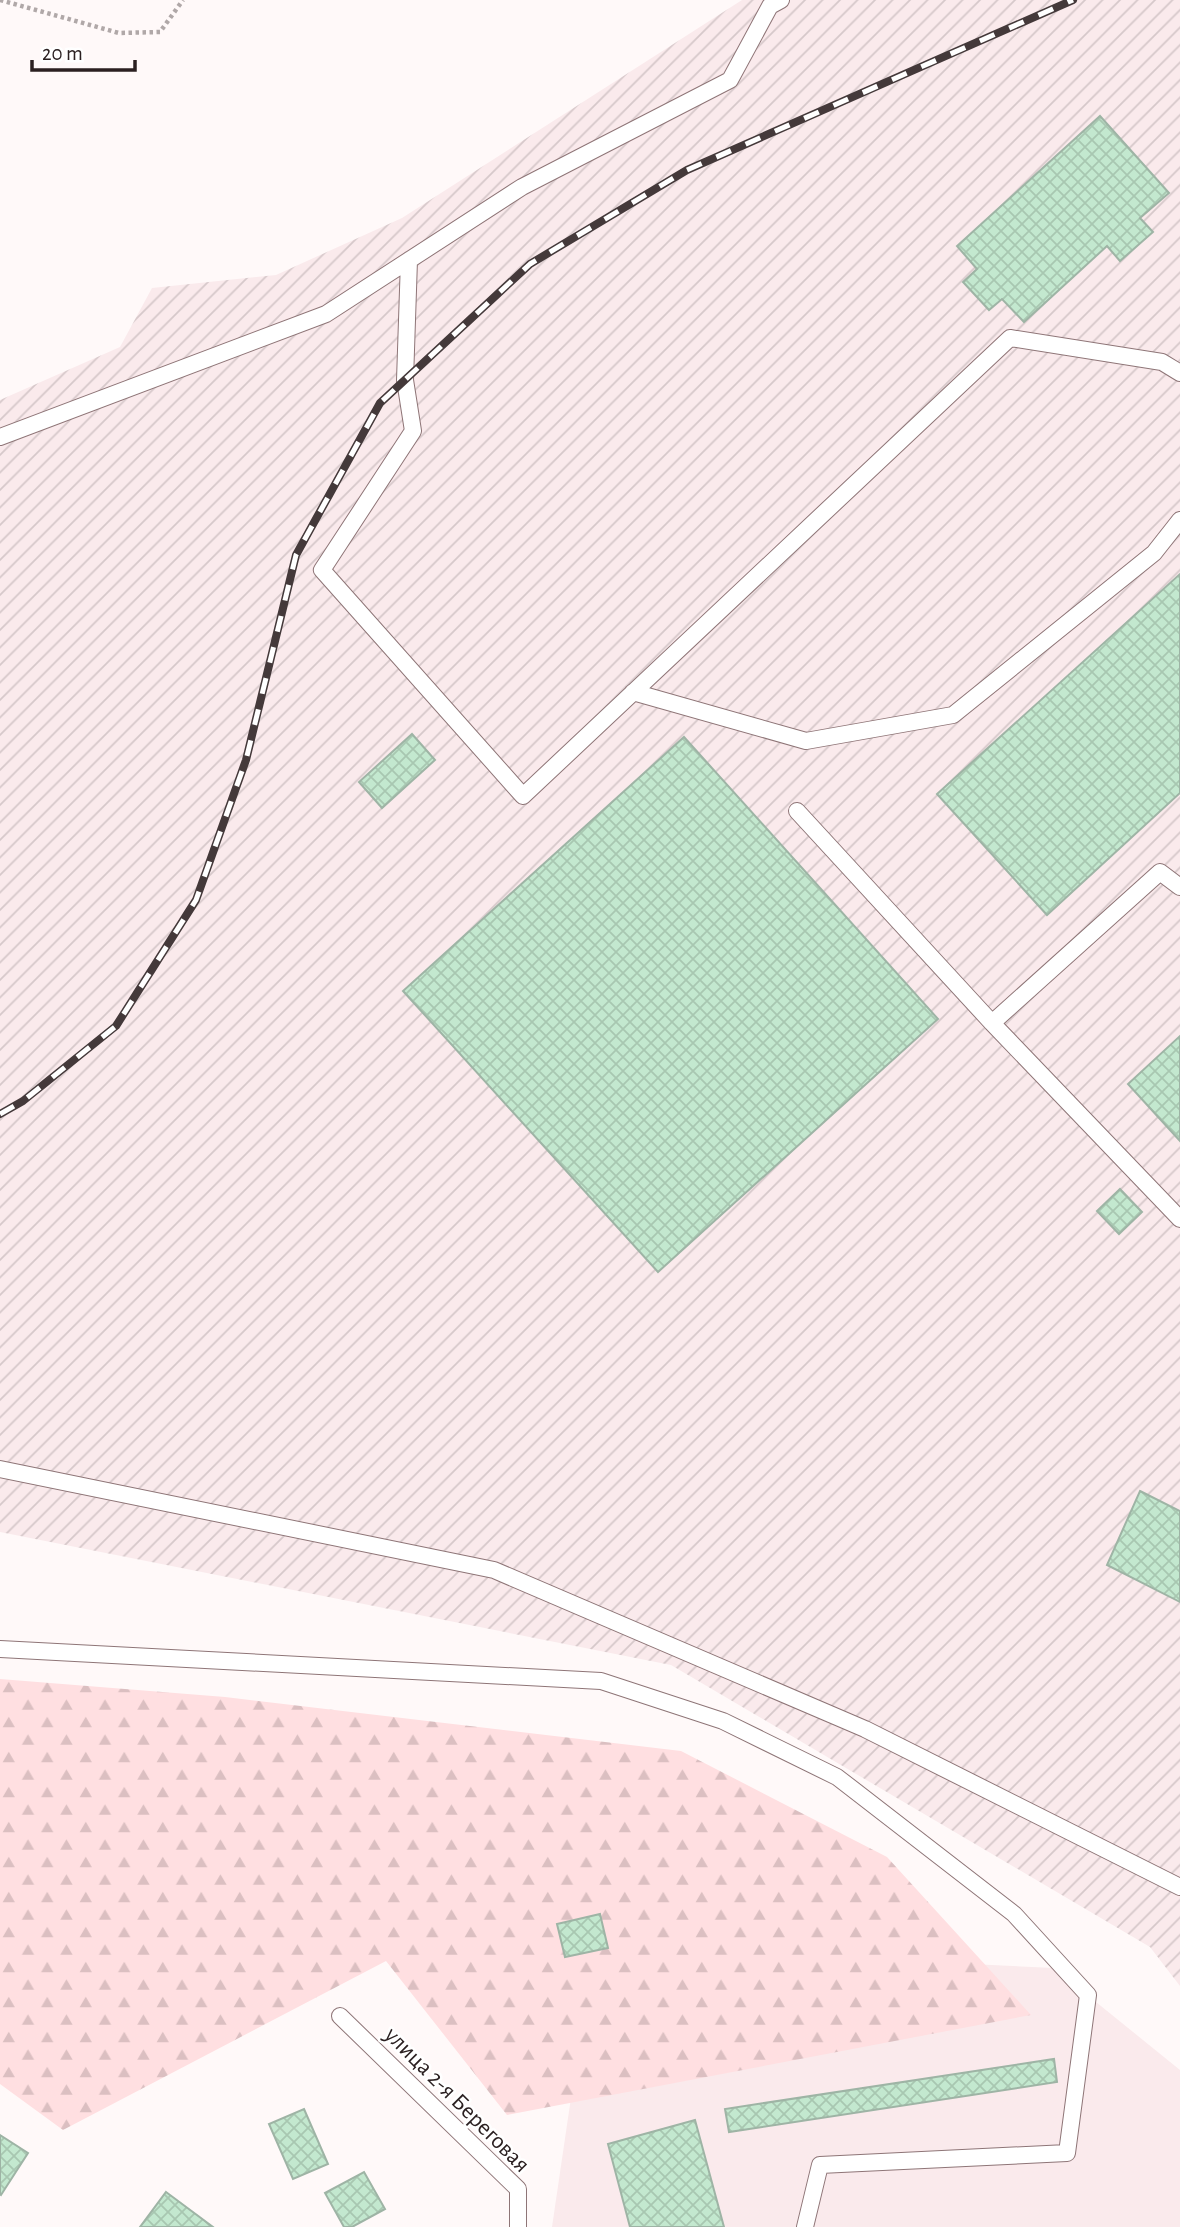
<svg xmlns="http://www.w3.org/2000/svg" width="1180" height="2227" font-family="'Alegreya Sans',sans-serif">
  <style>
    .built { fill: #faeaec }
    .industrial { fill: url(#industrial-furrows) }
    .forest { fill: url(#forest-firs) }
    .building { fill: url(#building-cross-hatch); stroke: #9eb4a5; stroke-width: 2 }
    .lines { fill: none; stroke-linecap: round; stroke-linejoin: round }
    .lane-casing { stroke: #8e7577; stroke-width: 18 }
    .path { stroke: #b0a8a8; stroke-width: 4.5; stroke-dasharray: 3.5 3.5; stroke-linecap: butt }
    .lane { stroke: #fff; stroke-width: 16 }
    .rail-casing { stroke: #44393a; stroke-width: 8 }
    .rail { stroke: #fff; stroke-width: 5; stroke-dasharray: 16; stroke-linecap: butt }
    .labels { text-anchor: middle; dominant-baseline: central; stroke-width: 5; stroke-linejoin: round; paint-order: stroke }
    .street-label { font-size: 24px; fill: #2b2021; stroke: #fff }
  </style>
  <defs>
    <pattern id="industrial-furrows" width="10" height="10" patternUnits="userSpaceOnUse" patternTransform="scale(1.75)"><rect width="10" height="10" fill="#faeaec"/><path d="M-1 1l2-2M0 10L10 0M9 11l2-2" fill="none" stroke="#d6c8ca"/></pattern>
    <pattern id="forest-firs" width="22" height="20" patternUnits="userSpaceOnUse" patternTransform="scale(1.75)"><rect width="22" height="20" fill="#ffdfe1"/><path d="M5 1l3.5 6h-7zM16 11l3.5 6h-7z" fill="#dbbfc1"/></pattern>
    <pattern id="building-cross-hatch" width="8" height="8" patternUnits="userSpaceOnUse" patternTransform="scale(1.75)"><rect width="8" height="8" fill="#c3e8cf"/><path d="M0 0l8 8M0 8l8-8" fill="none" stroke="#a8c7b1"/></pattern>
  </defs>
  <rect width="100%" height="100%" fill="#fff9f9"/>
  <path class="built" d="M825,1957L1054,1968L1180,2070V2227H552L573,2084Z"/>
  <path class="industrial" d="M742,0H1180V1986L1150,1947L671,1665L0,1532V400L120,347L152,288L276,275L402,218Z"/>
  <path class="forest" d="M0,1679L225,1697L681,1751L887,1857L1031,2015L507,2115L386,1961L63,2130L0,2084Z"/>
  <path class="building" d="M1100,116L1169,193L1140,218L1153,232L1120,261L1107,246L1024,322L1002,299L989,310L963,282L977,269L957,246Z
    M1180,574V793L1047,915L937,794Z
    M412,734L435,760L382,808L359,782Z
    M684,737L938,1019L658,1272L403,991Z
    M1180,1036V1141L1128,1084Z
    M1120,1189L1142,1212L1119,1234L1097,1211Z
    M1140,1491L1180,1511V1602L1107,1565Z
    M600,1914L608,1948L565,1957L557,1924Z
    M1054,2059L1057,2082L729,2132L725,2109Z
    M304,2109L328,2164L293,2179L269,2124Z
    M695,2120L724,2227H630L608,2144Z
    M0,2135L28,2153L1,2195L0,2194Z
    M364,2172L385,2209L352,2227H344L325,2193Z
    M166,2192L213,2227H140Z"/>
  <g class="lines">
    <defs>
      <path id="lane" d="M409,260L405,380L413,431L322,570L523,796L1010,338L1162,362L1180,373
        M0,437L326,314L522,187L730,80L770,6L781,0
        M633,692L806,741L953,715L1154,553L1180,520
        M797,811L992,1023
        M1180,887L1160,872L992,1023L1180,1219
        M0,1469L494,1570L865,1729L1180,1887
        M0,1649L601,1681L723,1721L837,1777L1014,1914L1088,1995L1067,2153L820,2165L805,2227
        M340,2016L518,2189V2227"/>
    </defs>
    <use href="#lane" class="lane-casing"/>
    <path class="path" d="M0,0L119,33L160,32L183,0"/>
    <use href="#lane" class="lane"/>
    <defs>
      <path id="rail" d="M0,1114L23,1101L116,1026L196,900L246,760L296,555L380,403L530,264L687,170L1073,0"/>
    </defs>
    <use href="#rail" class="rail-casing"/>
    <use href="#rail" class="rail"/>
  </g>
  <g class="labels">
    <g class="street-label">
      <text transform="translate(457 2100) rotate(45)">улица 2-я Береговая</text>
    </g>
  </g>
  <path d="M32 60v10h103v-10" fill="none" stroke="#2b2021" stroke-width="3.5"/>
  <text x="42" y="60" font-size="21" fill="#2b2021" stroke="#ffffff" stroke-width="5" paint-order="stroke">20 m</text>
</svg>
